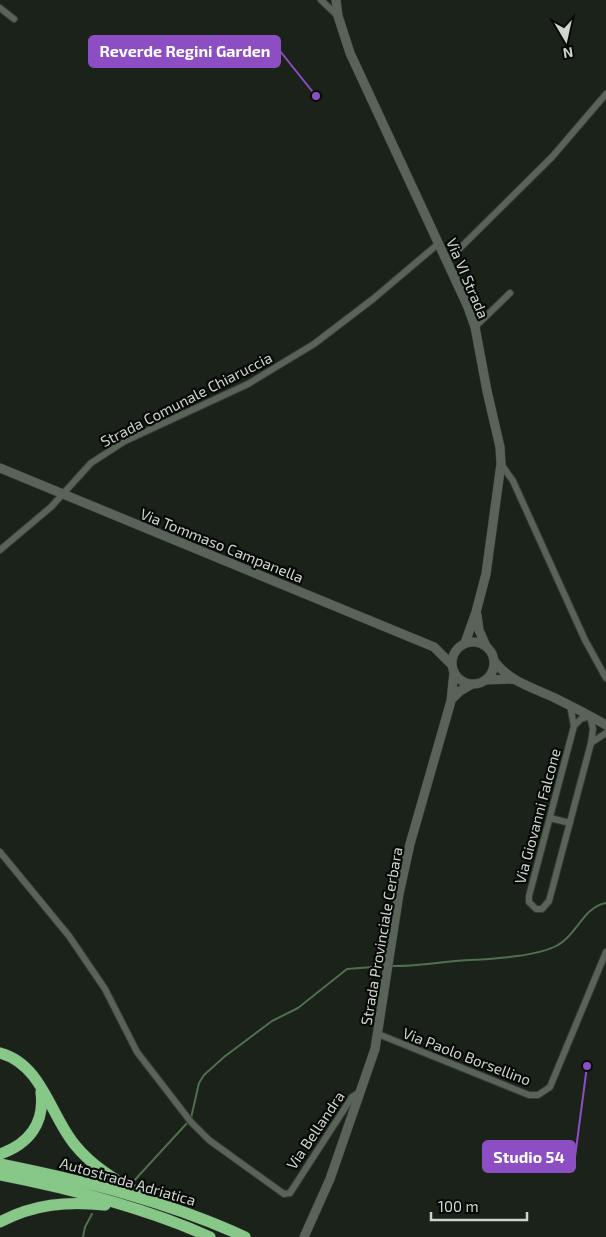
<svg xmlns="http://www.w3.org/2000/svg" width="606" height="1237" font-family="'Exo 2',sans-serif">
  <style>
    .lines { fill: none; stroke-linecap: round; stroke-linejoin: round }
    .stream { stroke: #506f4f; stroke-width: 2 }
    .street-casing { stroke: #353b35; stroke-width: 8 }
    .secondary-casing { stroke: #353b35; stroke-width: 10 }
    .highway-casing { stroke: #353b35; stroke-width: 12 }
    .street { stroke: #596359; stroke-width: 6 }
    .secondary { stroke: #596359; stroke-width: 9 }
    .highway { stroke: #87c787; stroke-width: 11 }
    .labels { text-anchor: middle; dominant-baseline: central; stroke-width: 4.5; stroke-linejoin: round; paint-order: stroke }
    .street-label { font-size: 15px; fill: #cfd4cf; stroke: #070a07 }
    .leader { fill: none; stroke: #8c4ec2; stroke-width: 2 }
    .callout-dot { fill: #8c4ec2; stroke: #070a07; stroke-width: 2 }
    .callout { fill: #8c4ec2; stroke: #8c4ec2; stroke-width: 2 }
    .callout-label { font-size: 16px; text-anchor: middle; font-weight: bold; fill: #fff }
  </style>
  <rect width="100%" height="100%" fill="#1a2219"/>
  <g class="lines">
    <path class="stream" d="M390,966C412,967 434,963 456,961C483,959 535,958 558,945C577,935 583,907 606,903
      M191,1118L199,1083L204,1075L224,1057L272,1021L298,1008L347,969L386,966
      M132,1183L188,1122
      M83,1237L85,1227L92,1214"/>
    <defs>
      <path id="street" d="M321,0L338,16
        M0,8L14,19
        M447,261L552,157L606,94
        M475,327L510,293
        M501,464L513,481L585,640L606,678
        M0,550L51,507L91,463L125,441L248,384L314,344L373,299L438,244
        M570,705L574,726L529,896V902L536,909H542L549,901L591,743L593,729L590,716L581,719L574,726
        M591,743L606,733
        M550,818L570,823
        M0,852L69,936L105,989L137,1052L191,1122L209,1140L284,1194L290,1193L352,1097L361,1091
        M378,1034L529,1095H538L550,1087L606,952"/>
      <path id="secondary" d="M336,0L338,16L350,53L468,307L475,327L487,391L500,447L501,464L486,574L476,612L465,643
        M0,468L434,647L452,665
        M477,615L479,630L486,646
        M452 663a21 21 0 1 1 42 0a21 21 0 1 1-42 0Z
        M494,661C509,681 531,687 553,697C571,706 589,715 606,725
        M485,680L513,679
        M451,700L460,691L472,684
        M304,1237L330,1179L375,1049L399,894L410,844L451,701L454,672"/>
      <path id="highway" d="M0,1053C42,1064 50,1115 75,1145C92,1166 115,1180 139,1193
        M0,1154C29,1144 45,1123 41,1092
        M0,1164C84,1181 167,1201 245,1237
        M0,1175C72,1189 143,1207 210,1237
        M0,1222C34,1204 67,1201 105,1205"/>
    </defs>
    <use href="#street" class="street-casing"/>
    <use href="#secondary" class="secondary-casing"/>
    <use href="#highway" class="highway-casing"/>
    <use href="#street" class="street"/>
    <use href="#secondary" class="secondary"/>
    <use href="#highway" class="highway"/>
  </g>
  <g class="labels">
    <g class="street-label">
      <text transform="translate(468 278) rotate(67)">Via VI Strada</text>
      <text transform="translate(186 399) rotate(-27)">Strada Comunale Chiaruccia</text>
      <text transform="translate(222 545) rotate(22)">Via Tommaso Campanella</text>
      <text transform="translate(537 816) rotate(-75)">Via Giovanni Falcone</text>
      <text transform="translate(381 936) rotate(-80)">Strada Provinciale Cerbara</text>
      <text transform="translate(467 1056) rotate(21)">Via Paolo Borsellino</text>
      <text transform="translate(315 1130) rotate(-56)">Via Bellandra</text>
      <text transform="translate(128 1181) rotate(16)">Autostrada Adriatica</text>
    </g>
  </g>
  <path class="leader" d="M316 96L280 51M587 1066L575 1157"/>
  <g class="callout-dot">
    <circle cx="316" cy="96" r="5"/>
    <circle cx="587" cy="1066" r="5"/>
  </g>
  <g class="callout">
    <rect x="89" y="36" width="191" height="31" rx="5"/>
    <rect x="483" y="1141" width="92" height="31" rx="5"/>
  </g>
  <g class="callout-label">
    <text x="185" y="57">Reverde Regini Garden</text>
    <text x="529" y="1163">Studio 54</text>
  </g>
  <g transform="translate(566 40) rotate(171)" stroke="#070a07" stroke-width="4" paint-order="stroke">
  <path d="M0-4L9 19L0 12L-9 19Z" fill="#cfd4cf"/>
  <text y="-8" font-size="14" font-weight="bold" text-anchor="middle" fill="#cfd4cf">N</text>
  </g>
  <path d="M431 1212v8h96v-8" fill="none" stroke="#cfd4cf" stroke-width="2.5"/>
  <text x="438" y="1212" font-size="15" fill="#cfd4cf" stroke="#070a07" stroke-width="4" paint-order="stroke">100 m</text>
</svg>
